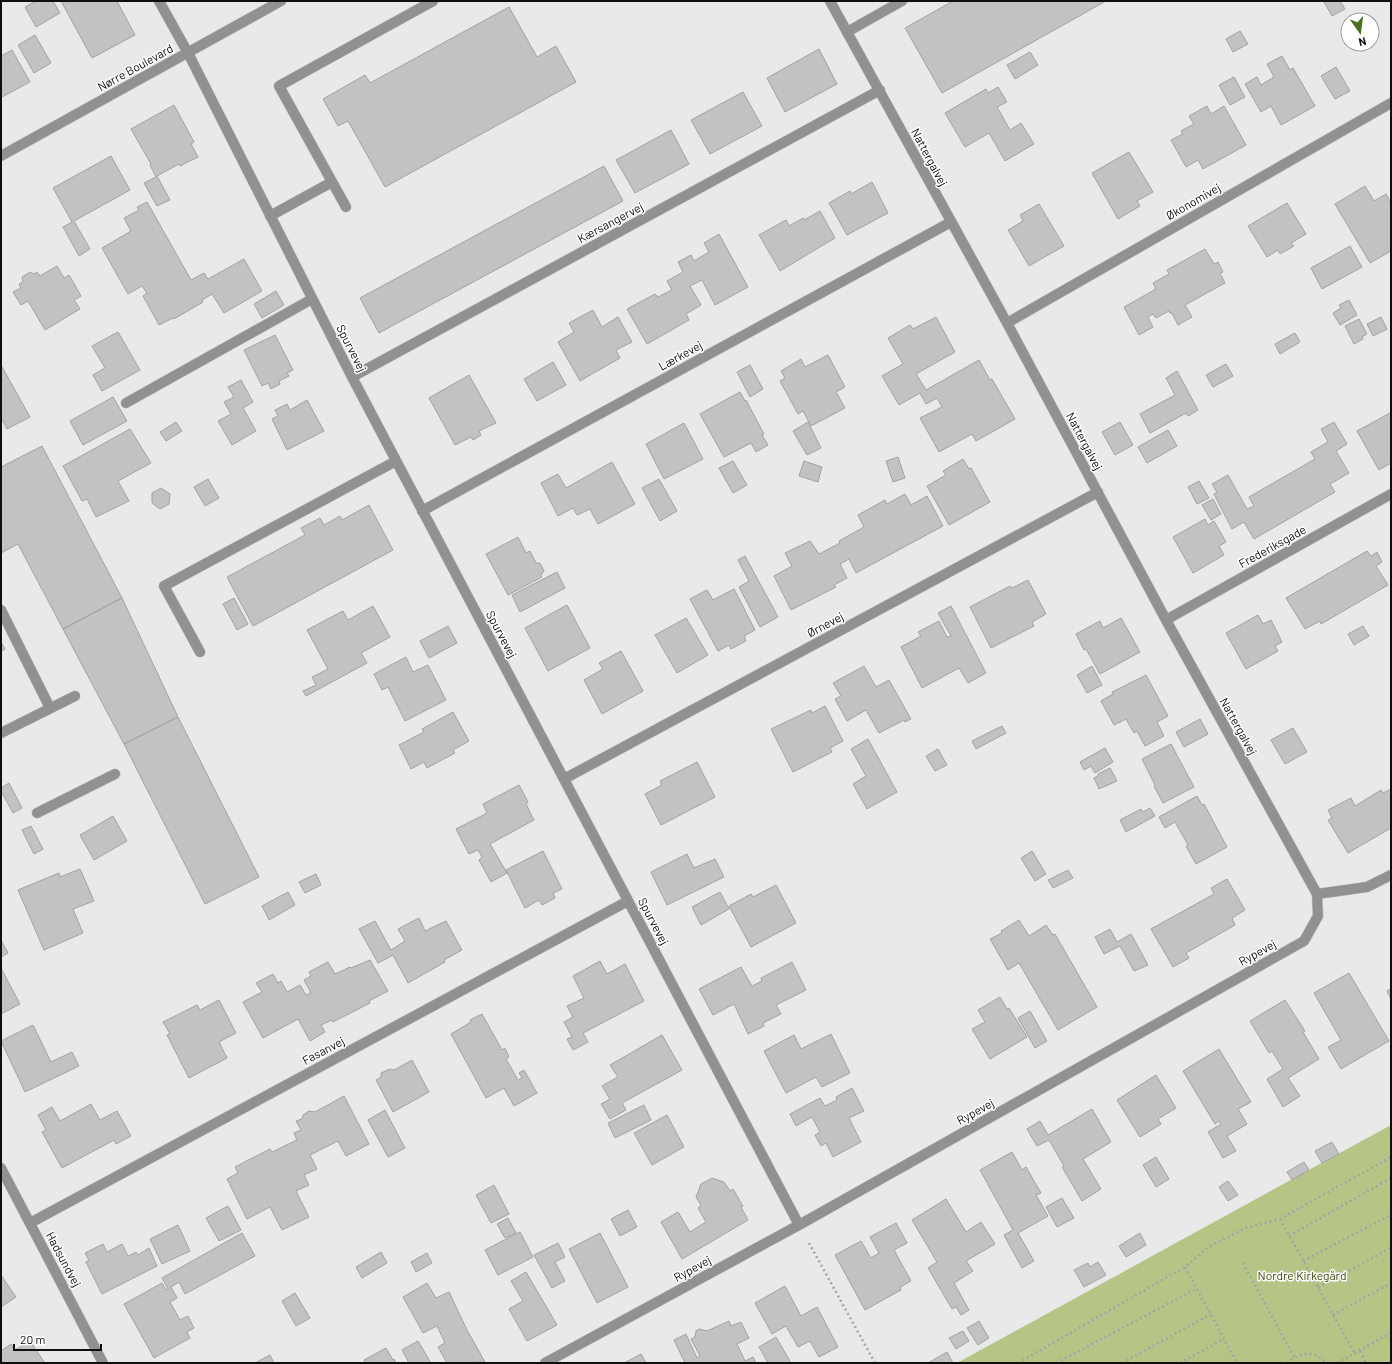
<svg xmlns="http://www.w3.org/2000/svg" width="1392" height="1364" font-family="Barlow,sans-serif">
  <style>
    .green { fill: #b4c586 }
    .building { fill: #c2c2c3; stroke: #a2a2a3 }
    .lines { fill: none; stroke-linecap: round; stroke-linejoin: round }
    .service-casing { stroke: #c6c6c7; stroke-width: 11 }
    .minor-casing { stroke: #c6c6c7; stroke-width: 11 }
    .tertiary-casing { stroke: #c6c6c7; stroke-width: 11 }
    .path { stroke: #a5a5a6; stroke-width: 2.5; stroke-dasharray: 2 3; stroke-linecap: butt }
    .service { stroke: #919191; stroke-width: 10 }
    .minor { stroke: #919191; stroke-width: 10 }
    .tertiary { stroke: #919191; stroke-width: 10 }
    .labels { text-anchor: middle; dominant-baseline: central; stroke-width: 3; stroke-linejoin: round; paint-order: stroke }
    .street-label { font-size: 12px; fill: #0f0f10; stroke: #fff }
    .park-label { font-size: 12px; fill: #394502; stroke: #fff }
  </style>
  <rect width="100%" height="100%" fill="#e9e9ea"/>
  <path class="green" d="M1391,1125V1363H957Z"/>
  <path class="building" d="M36,1H53L60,13L36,27L25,7Z
    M61,1H117L135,35L92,58Z
    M953,1H1106L942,93L905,28Z
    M1326,1H1340L1345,9L1332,16L1324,2Z
    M509,7L537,57L556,46L576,82L385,187L348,121L338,126L323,99L365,75L370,83Z
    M1240,31L1248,44L1233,52L1226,39Z
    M35,35L51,63L34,73L18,45Z
    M819,49L837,84L785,112L767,78Z
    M12,50L30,82L2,97L1,95V56Z
    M1030,52L1038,65L1015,79L1007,65Z
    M1282,56L1290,70L1293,68L1315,106L1281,125L1271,106L1261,112L1245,84L1257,77L1261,85L1274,77L1267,64Z
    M1336,67L1350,91L1335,99L1321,76Z
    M1234,77L1245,97L1230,105L1219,85Z
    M998,87L1007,102L997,107L1010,130L1021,123L1034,144L1005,161L989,133L965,147L945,113L986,89L988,93Z
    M743,92L762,126L710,154L691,120Z
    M174,105L194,142L191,144L198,157L180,166L179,164L157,176L170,200L157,206L144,183L156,177L150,165L151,164L131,129Z
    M1207,106L1211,114L1224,106L1246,145L1203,169L1198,160L1186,167L1171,140L1183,134L1181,131L1194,124L1189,116Z
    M671,130L689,164L635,193L616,160Z
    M1129,152L1153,192L1137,201L1140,206L1118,219L1092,173Z
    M111,156L130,190L74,221L90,249L79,256L63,227L72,222L53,188Z
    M604,166L623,201L379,333L360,298Z
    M872,182L888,213L847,235L829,203L850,191L851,194Z
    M1365,186L1374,201L1386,194L1391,203V251L1370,263L1335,204Z
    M147,202L191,280L204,273L208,279L244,259L262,291L224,313L212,294L202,300L203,302L174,319L173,318L159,325L143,296L147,293L142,286L128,294L102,248L131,231L124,218L139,210L137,207Z
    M1287,203L1306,234L1291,243L1294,246L1280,254L1278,250L1267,257L1248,226Z
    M1039,204L1064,246L1029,266L1008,230L1023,221L1020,215Z
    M820,211L835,238L780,271L759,235L786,220L789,226L803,218L804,220Z
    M719,234L748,287L715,305L702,280L690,286L701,305L686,314L689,320L647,344L627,309L655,294L658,297L672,290L667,281L683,272L678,262L691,255L694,261L709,252L704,243Z
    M1350,246L1362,267L1322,289L1311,268Z
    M1205,249L1214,264L1218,262L1223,272L1220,273L1225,283L1185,305L1192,317L1178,325L1172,313H1170L1169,311L1156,318L1153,314L1148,317L1153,327L1139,335L1124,307L1156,289L1153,283L1169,274L1167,270Z
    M57,266L64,278L69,275L81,296L74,300L80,309L45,330L28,301L21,305L13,292L21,288L19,284L23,282L22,277L30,272L34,274L37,272L40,276Z
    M276,291L284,305L262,318L254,304Z
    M1349,300L1357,315L1340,325L1333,313L1341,308L1339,305Z
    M593,310L602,327L618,317L632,342L616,350L620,358L580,381L558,342L574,332L569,323Z
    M936,317L955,352L916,374L926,390L979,360L990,380L992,379L1015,419L976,441L972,434L939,452L920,418L942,407L937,398L926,404L920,393L899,405L882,376L903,364L888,338L910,325L913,329Z
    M1381,317L1387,329L1373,336L1367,324Z
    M1359,319L1367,334L1362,337L1363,339L1354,344L1345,326Z
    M118,332L140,370L102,391L93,375L105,368L92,346Z
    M1295,333L1300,342L1280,354L1275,344Z
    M275,335L293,370L287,373L289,376L279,381L280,384L271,389L268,383L262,386L244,350Z
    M828,355L845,387L836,392L845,408L811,426L803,411L798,414L780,381L785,378L781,371L801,359L805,367Z
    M553,362L566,385L537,401L524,379Z
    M1226,364L1233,376L1213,387L1206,375Z
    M1,365L30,417L7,429L1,418Z
    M750,365L763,389L750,397L737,372Z
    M1177,371L1198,410L1188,416L1186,413L1150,433L1140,414L1175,395L1166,378Z
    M469,375L496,423L479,431L481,435L473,440L471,437L455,445L429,398Z
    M241,380L253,402L243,408L256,431L232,445L218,421L231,414L224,402L234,397L228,387Z
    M740,392L745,401L746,400L764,434L762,435L768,445L756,452L751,443L724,457L700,414Z
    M113,397L127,421L83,445L70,421Z
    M307,400L324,431L287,450L272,419L278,416L275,410L287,404L290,410Z
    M1390,413L1391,416V463L1379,470L1357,431Z
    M176,422L182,431L166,441L160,432Z
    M808,422L821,448L807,455L793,431Z
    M1120,422L1133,445L1115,455L1102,432Z
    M1334,422L1347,444L1336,451L1349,473L1330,484L1335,492L1254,539L1244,522L1232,529L1214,494L1217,492L1212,484L1228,475L1247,509L1254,506L1249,497L1315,459L1311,452L1328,442L1321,429Z
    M684,423L703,459L664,479L646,444Z
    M130,429L151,463L118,481L129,501L96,517L87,499L82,501L63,466Z
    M1168,430L1177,446L1147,463L1138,447Z
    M42,446L122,598L63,629L18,544L1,553V467Z
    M898,457L905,478L893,482L886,461Z
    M963,459L969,469L971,468L990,502L949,525L927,486L946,475L943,471Z
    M733,461L747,485L733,493L719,468Z
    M804,461L822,467L818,482L799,476Z
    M612,462L635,504L598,524L590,509L577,515L573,508L558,516L541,483L558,474L566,488Z
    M208,479L219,498L205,506L194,487Z
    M659,479L677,511L660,521L642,488Z
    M1199,481L1209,498L1197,504L1188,487Z
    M161,488L170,494L169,504L160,509L152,503V493Z
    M905,494L911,505L927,496L943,526L856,573L849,559L840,564L847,578L834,585L836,587L791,610L774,576L792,566L785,553L810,541L819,554L840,543L839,541L864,527L858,515L885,500L887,504Z
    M1213,499L1221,514L1211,520L1202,505Z
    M369,505L393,550L253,626L227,577L305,535L301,528L320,518L324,525L340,516L342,520Z
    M1205,519L1208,525L1214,521L1226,542L1219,546L1224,555L1193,573L1173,537Z
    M518,537L526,553L530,551L536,563H540L544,571L541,575L542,577L508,595L486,554Z
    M1367,551L1371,556L1377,552L1382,562L1376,566L1388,585L1321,624L1320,621L1305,629L1286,598Z
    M745,556L778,617L760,627L739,587L749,581L738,560Z
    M557,572L565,588L520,612L512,595Z
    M1028,580L1046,614L1032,622L1034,626L991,648L970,607L1010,586L1012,588Z
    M734,589L755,630L744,636L746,641L731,649L729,645L718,651L690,599L707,590L713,600Z
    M122,598L178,717L124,744L63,629Z
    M234,598L248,624L237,630L223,604Z
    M567,605L590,648L548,671L525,628Z
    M373,606L390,637L361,653L367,663L306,696L303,691L316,685L312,677L328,669L307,630L343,611L348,620Z
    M951,606L986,673L968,683L959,668L922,688L901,647L921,636L918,632L939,621L947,637L951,636L938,613Z
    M1258,615L1263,624L1271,620L1282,642L1275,646L1278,651L1246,669L1226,633Z
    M686,618L708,655L677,673L655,635Z
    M1121,618L1140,652L1100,674L1086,649L1084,650L1076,634L1100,621L1103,628Z
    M448,626L457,643L429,658L420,641Z
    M1363,626L1369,636L1354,645L1348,634Z
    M1,642L5,649L1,651Z
    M621,651L643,691L602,714L584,680L603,669L599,663Z
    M406,657L413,672L428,665L446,700L405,721L388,687L382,690L374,674Z
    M864,666L876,687L889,680L911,719L905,722L904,720L879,733L866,710L847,721L835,699L841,696L833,683Z
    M1092,666L1102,685L1087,693L1077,675Z
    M1146,675L1168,716L1157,722L1164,736L1145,746L1137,731L1134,733L1126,719L1114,725L1101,701L1113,694L1112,692Z
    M825,706L843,741L830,748L832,752L793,772L771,729L811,710L812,713Z
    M453,712L469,741L453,750L455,753L427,768L424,762L411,769L399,745L424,732L422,729Z
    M178,717L259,877L205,904L124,744Z
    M1200,719L1208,734L1184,747L1176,732Z
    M1002,726L1006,733L976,749L972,741Z
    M1293,728L1307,752L1285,764L1271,740Z
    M868,739L897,792L867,809L853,784L866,776L851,749Z
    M1171,744L1194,787L1163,803L1154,786L1155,785L1142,759Z
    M1105,748L1113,762L1095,773L1091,766L1084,770L1080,762Z
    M938,749L947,765L935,771L926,756Z
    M697,762L715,797L661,825L645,794L662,785L660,781Z
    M1110,768L1117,781L1099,789L1094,778L1098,776V774Z
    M9,783L22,808L13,813L1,791V788Z
    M519,785L528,802L526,804L534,820L490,844L507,873L491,882L479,860L482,857L478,850L469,854L456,829L487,813L483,804Z
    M1391,789V828L1348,853L1328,820L1332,818L1328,810L1351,798L1355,806L1381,790L1383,793Z
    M1197,796L1202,805L1204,804L1227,847L1196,864L1186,846L1188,845L1175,822L1165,828L1159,817Z
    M1150,808L1155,816L1126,832L1120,820L1141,809L1143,812Z
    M113,816L127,841L94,860L80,835Z
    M31,826L43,849L34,854L22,830Z
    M543,851L562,889L553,893L555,898L542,905L539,900L525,908L506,870Z
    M1032,851L1046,874L1035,881L1021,858Z
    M687,854L694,868L715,859L724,877L667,905L651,872Z
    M80,869L94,901L73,909L83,933L44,950L18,890L59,873L60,877Z
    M1068,870L1073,878L1053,888L1048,880Z
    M316,874L321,885L305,893L299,882Z
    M1227,879L1245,910L1232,918L1235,925L1186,953L1189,958L1173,967L1151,929L1214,894L1211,888Z
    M776,885L796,923L751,947L729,906L751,894L753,897Z
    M288,892L295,905L269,920L262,906Z
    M720,892L729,909L701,925L692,907Z
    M419,918L425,931L446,921L462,950L444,960L445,962L408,983L393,955L378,963L359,929L375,921L391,950L405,941L398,929Z
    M1019,920L1029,936L1046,925L1053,935L1055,934L1097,1007L1058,1030L1019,963L1008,970L990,939L1002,933L1001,931Z
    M1110,929L1117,942L1131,934L1148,965L1134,971L1120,946L1104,954L1095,937Z
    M1,940L8,953L1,957Z
    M370,960L388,991L369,1001L370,1003L333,1022L332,1020L321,1025L325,1032L310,1041L298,1019L263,1038L243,1002L262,992L256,983L273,974L278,983L281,981L287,992L300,985L306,995L311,993L304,980L311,976L309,972L328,962L335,974L350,967L351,968Z
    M600,961L607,974L625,964L644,1001L583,1033L588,1042L573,1050L567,1039L572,1037L564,1022L573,1017L567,1006L584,998L573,976Z
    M792,962L806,990L776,1005L781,1014L763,1023L764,1026L748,1034L734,1004L713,1015L699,989L741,967L752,986L762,981L761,978Z
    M1,968L20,1004L1,1014Z
    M1349,973L1389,1041L1341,1069L1328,1047L1341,1040L1314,993Z
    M1391,989V999L1387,991Z
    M1000,997L1007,1009L1009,1008L1027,1037L990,1059L972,1029L985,1022L978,1010Z
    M219,1000L236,1033L219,1042L227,1058L189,1078L167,1035L170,1034L163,1022L197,1005L200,1010Z
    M1285,1000L1305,1031L1303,1032L1319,1059L1288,1078L1300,1096L1283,1107L1267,1079L1283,1069L1272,1051L1269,1053L1250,1021Z
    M1030,1011L1047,1041L1035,1048L1018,1018Z
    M482,1014L502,1050L505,1048L509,1057L506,1059L518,1080L522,1078L519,1073L524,1070L537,1093L514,1106L504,1088L486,1098L451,1034L471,1022L470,1020Z
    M33,1025L51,1062L72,1052L79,1066L25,1092L1,1041Z
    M831,1034L850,1073L822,1087L816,1077L786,1093L764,1051L794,1035L801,1049Z
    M662,1035L682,1070L622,1103L626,1110L610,1119L601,1104L610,1099L602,1086L618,1077L610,1065Z
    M1219,1049L1251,1102L1238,1109L1247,1124L1227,1136L1236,1151L1223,1158L1208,1132L1221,1124L1219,1121L1215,1124L1183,1071Z
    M412,1060L429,1092L393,1112L376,1080L381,1077V1073L390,1069L394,1070Z
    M1156,1075L1176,1108L1158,1119L1161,1124L1140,1137L1117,1100Z
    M852,1088L864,1111L849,1118L861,1142L833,1157L826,1143L821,1146L815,1135L820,1132L812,1117L796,1126L790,1114L820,1098L825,1106L837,1100L836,1097Z
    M344,1096L369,1144L346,1156L338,1141L310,1155L317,1169L304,1175L309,1185L296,1191L309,1217L282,1230L270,1207L247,1219L227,1179L238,1173L235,1167L270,1149L272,1152L297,1140L294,1133L301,1130L296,1121L302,1119L303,1115L309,1111L315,1112Z
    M91,1104L100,1120L117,1111L131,1136L116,1144L114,1140L62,1168L42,1132L46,1130L38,1115L52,1107L60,1121Z
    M644,1105L651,1120L615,1138L608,1123Z
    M1092,1109L1111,1142L1083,1159L1101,1189L1082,1201L1062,1167L1064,1166L1049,1140L1037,1146L1027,1129L1040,1121L1048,1135Z
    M385,1110L405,1148L388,1157L368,1120Z
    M667,1115L684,1147L652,1165L634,1133Z
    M1332,1142L1339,1154L1322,1163L1315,1151Z
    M1012,1152L1022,1170L1026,1167L1041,1193L1036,1195L1048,1216L1018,1233L1034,1261L1022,1268L1004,1235L1013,1230L980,1170Z
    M1156,1157L1169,1179L1156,1187L1143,1165Z
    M1304,1162L1309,1170L1292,1180L1287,1172Z
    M712,1178L724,1182L730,1191L733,1189L743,1206L741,1207L748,1220L682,1259L661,1222L678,1212L690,1232L706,1222L698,1208L701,1205L696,1197L701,1184Z
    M1228,1181L1238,1195L1228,1201L1219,1187Z
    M494,1185L509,1214L491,1223L476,1195Z
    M1062,1198L1074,1218L1057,1227L1046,1207Z
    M946,1199L966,1232L981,1222L995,1244L966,1261L973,1271L954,1283L969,1310L961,1315L956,1307L952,1309L928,1268L937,1262L912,1220Z
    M228,1206L241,1230L219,1241L206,1218Z
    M628,1210L637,1227L620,1236L611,1219Z
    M508,1218L516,1233L505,1238L497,1224Z
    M896,1223L907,1243L894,1250L911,1281L900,1287L901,1290L865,1310L835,1255L861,1241L871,1258L879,1253L870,1237Z
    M178,1225L190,1251L162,1264L150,1239Z
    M520,1232L533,1257L498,1275L485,1250Z
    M242,1233L255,1256L185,1294L179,1282L171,1287L177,1298L170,1302L180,1320L188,1316L194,1328L187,1332L190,1338L154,1358L124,1304L162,1283L166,1290L168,1289L162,1278Z
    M600,1233L628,1287L597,1303L569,1249Z
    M1140,1233L1146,1245L1126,1257L1119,1246Z
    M558,1243L565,1257L555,1262L565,1281L552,1288L534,1255Z
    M103,1244L107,1252L122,1244L128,1256L136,1252L138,1255L149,1248L157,1266L102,1294L86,1262L89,1260L85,1253Z
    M381,1252L387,1263L362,1278L356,1267Z
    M427,1253L432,1263L416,1272L411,1262Z
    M1098,1262L1106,1275L1084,1287L1074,1270L1088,1263L1090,1267Z
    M526,1272L557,1325L527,1341L509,1309L523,1301L511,1281Z
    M1,1275L16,1297L1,1307Z
    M427,1283L436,1298L449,1292L467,1330L485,1362L447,1363L438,1347L445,1343L437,1326L423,1333L403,1297Z
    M785,1286L801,1316L817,1307L838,1347L819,1357L810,1341L798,1347L786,1326L772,1334L755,1303Z
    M295,1293L310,1318L296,1326L282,1301Z
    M729,1321L731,1326L741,1322L749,1338L737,1344L745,1361L753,1357L756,1363H685L674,1340L686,1334L697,1358L700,1356L691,1339L695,1337L696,1331L699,1329L707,1331Z
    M979,1321L989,1338L978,1345L967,1328Z
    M963,1331L969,1341L956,1349L949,1338Z
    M776,1337L791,1363H768L759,1347Z
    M30,1341L45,1363H1V1351L11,1344L15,1350Z
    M418,1341L431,1363H409L402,1350Z
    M386,1348L393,1360L394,1359L396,1363H365L364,1360Z
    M947,1352L953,1363H928Z
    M641,1354L646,1363H624Z
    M270,1355L274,1363H255Z"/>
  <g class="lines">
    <defs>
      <path id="service" d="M159,1L188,53
        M847,32L902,1
        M346,207L279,86L433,1
        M270,216L332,182
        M126,403L312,299
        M1,610L50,708
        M200,652L164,586L396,461
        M1,733L75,696
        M37,813L115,774"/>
      <path id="minor" d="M188,53L352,377L799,1225
        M1007,323L1391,103
        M352,377L880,90
        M422,511L951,222
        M1166,620L1391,494
        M564,779L1098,492
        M1317,894L1367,887L1391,875
        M30,1223L628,901
        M545,1363L799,1225L1304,941L1318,916L1317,894L1166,620L1007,323L830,1"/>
      <path id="tertiary" d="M1,156L281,1
        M1,1168L103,1363"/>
    </defs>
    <use href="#service" class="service-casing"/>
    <use href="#minor" class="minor-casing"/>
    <use href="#tertiary" class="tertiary-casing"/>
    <path class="path" d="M1280,1219L1355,1354
      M1289,1236L1391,1178
      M809,1243L875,1363
      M1303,1261L1391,1215
      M1243,1263L1294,1357
      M1185,1267L1237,1363
      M1318,1287L1391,1248
      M1333,1315L1391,1283
      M1360,1351L1366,1363
      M1018,1363L1185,1267L1210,1246L1246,1228L1280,1219L1391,1157
      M1056,1363L1196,1289
      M1122,1363L1211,1314
      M1180,1363L1224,1339
      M1287,1363C1299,1352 1314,1350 1326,1363
      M1337,1363L1391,1333"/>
    <use href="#service" class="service"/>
    <use href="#minor" class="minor"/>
    <use href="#tertiary" class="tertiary"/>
  </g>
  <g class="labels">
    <g class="street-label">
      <text transform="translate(135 67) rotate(-29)">Nørre Boulevard</text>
      <text transform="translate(930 157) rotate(62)">Nattergalvej</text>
      <text transform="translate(1193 201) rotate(-30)">Økonomivej</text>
      <text transform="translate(610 222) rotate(-28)">Kærsangervej</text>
      <text transform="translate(352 348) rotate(63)">Spurvevej</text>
      <text transform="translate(680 355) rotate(-29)">Lærkevej</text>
      <text transform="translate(1085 441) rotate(62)">Nattergalvej</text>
      <text transform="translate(1272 546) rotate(-29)">Frederiksgade</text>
      <text transform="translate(825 624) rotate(-28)">Ørnevej</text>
      <text transform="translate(502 634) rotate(62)">Spurvevej</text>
      <text transform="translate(1239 726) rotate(61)">Nattergalvej</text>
      <text transform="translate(654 921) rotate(62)">Spurvevej</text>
      <text transform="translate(1257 952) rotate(-29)">Rypevej</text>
      <text transform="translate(323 1050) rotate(-28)">Fasanvej</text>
      <text transform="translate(975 1111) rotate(-29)">Rypevej</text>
      <text transform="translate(64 1259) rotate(62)">Hadsundvej</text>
      <text transform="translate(692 1268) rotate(-29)">Rypevej</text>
    </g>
    <g class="park-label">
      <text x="1302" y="1275">Nordre Kirkegård</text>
    </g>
  </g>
  <rect width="1392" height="1364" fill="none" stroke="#0f0f10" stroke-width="4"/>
  <g transform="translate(1360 32) rotate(166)"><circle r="19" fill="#ffffff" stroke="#9f9f9f"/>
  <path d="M0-3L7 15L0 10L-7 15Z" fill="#4c6d24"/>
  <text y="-6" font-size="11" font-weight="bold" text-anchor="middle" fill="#0f0f10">N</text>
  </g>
  <path d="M14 1344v6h87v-6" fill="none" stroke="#0f0f10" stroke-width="2"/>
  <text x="20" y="1344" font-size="12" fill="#0f0f10" stroke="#ffffff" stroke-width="3" paint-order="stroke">20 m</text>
</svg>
